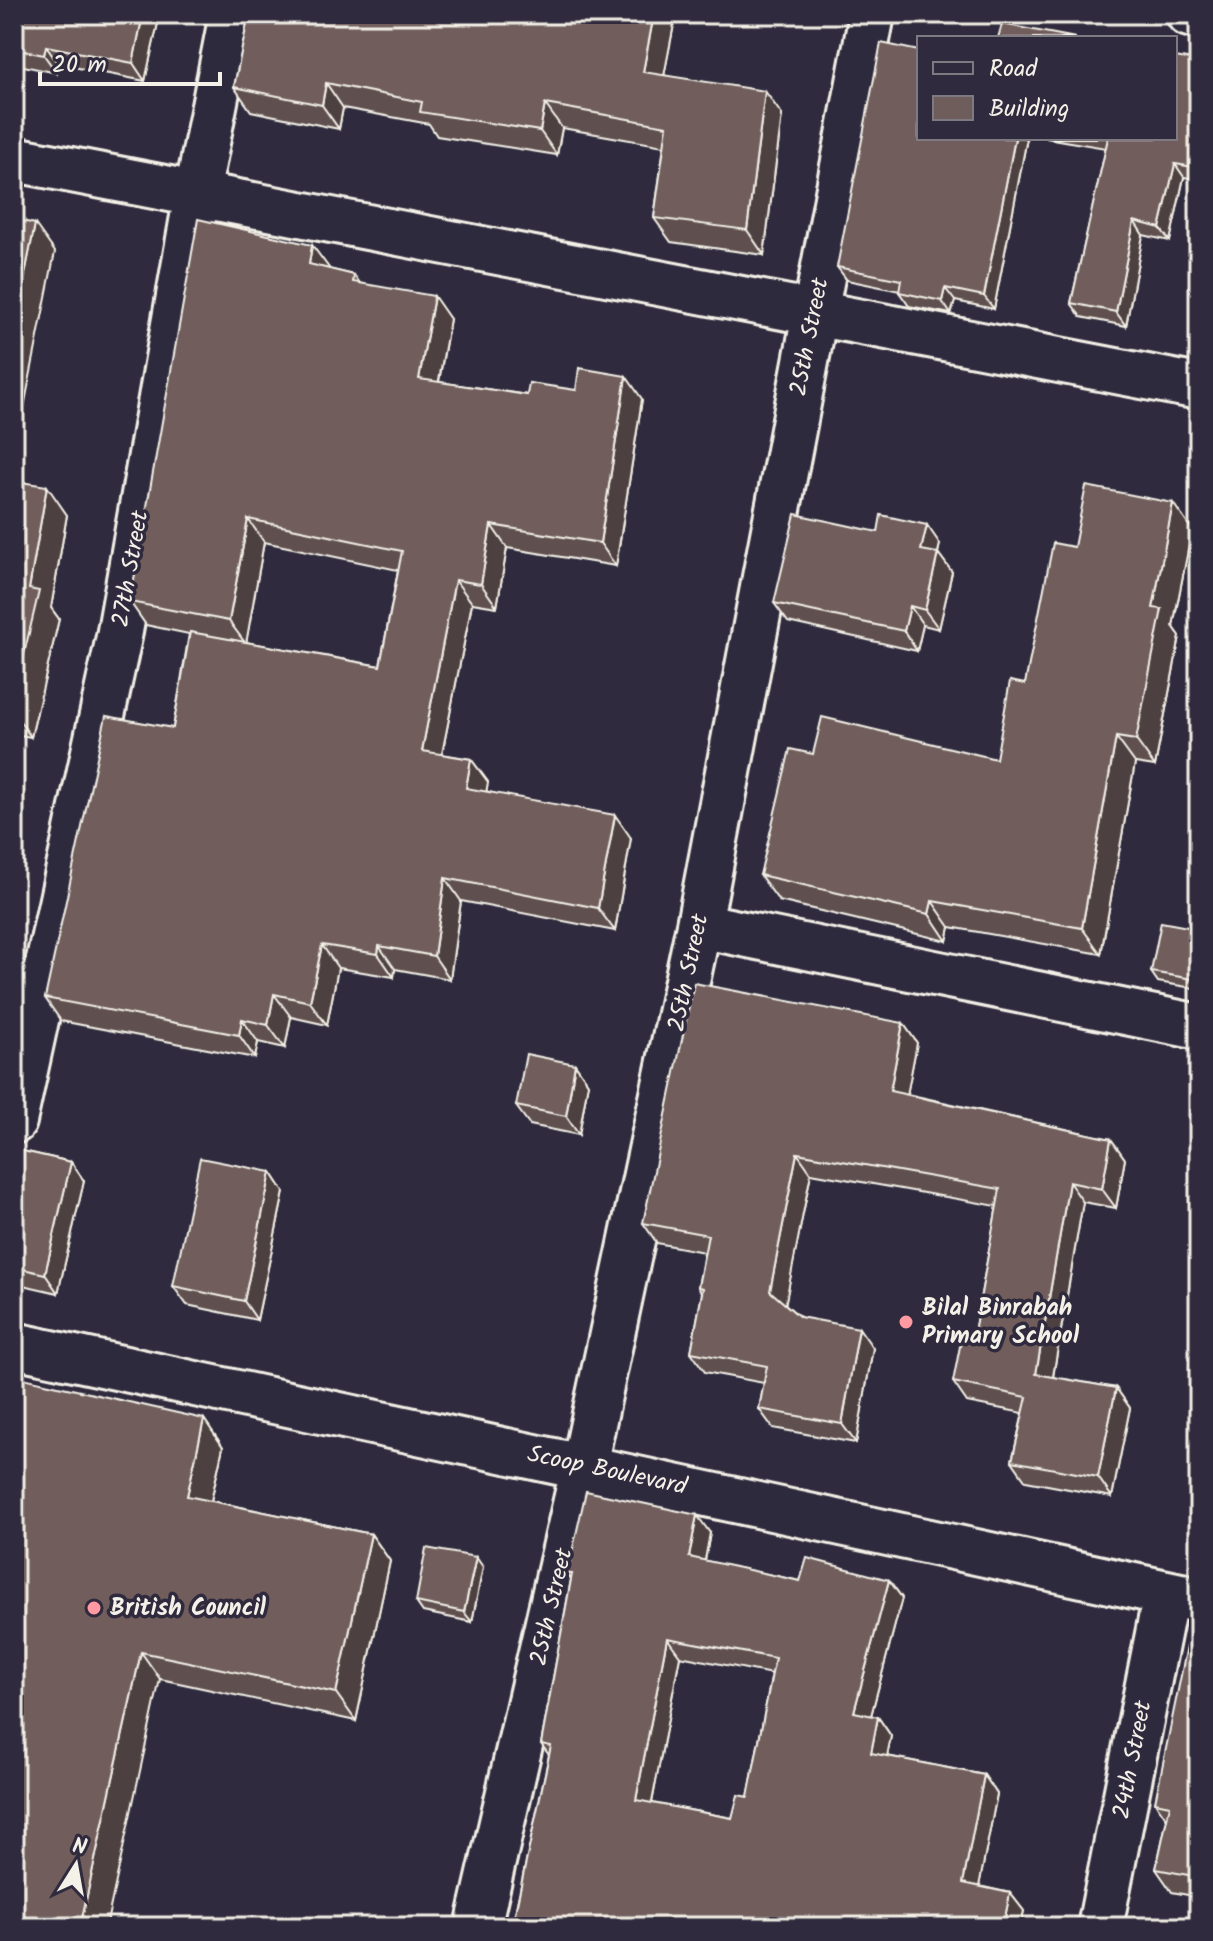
<svg xmlns="http://www.w3.org/2000/svg" width="1213" height="1941" font-family="Kalam,sans-serif">
  <style>
    .lines { fill: none; stroke-linecap: round; stroke-linejoin: round }
    .minor-casing { stroke: #f4f1e8; stroke-width: 50 }
    .minor { stroke: #2f2a3d; stroke-width: 44 }
    .wall { fill: #5f504f; stroke: #f4f1e8; stroke-width: 2; fill-rule: evenodd }
    .shaded-wall { fill: #4e4140; stroke: #f4f1e8; stroke-width: 2 }
    .building { fill: #6f5d5c; stroke: #f4f1e8; stroke-width: 2; fill-rule: evenodd }
    .poi-dot { fill: #ff9aa2; stroke: #2f2a3d; stroke-width: 3 }
    .labels { text-anchor: middle; dominant-baseline: central; stroke-width: 7; stroke-linejoin: round; paint-order: stroke }
    .street-label { font-size: 24px; fill: #f4f1e8; stroke: #2f2a3d }
    .poi-label { font-size: 24px; font-weight: bold; fill: #f4f1e8; stroke: #2f2a3d; text-anchor: start }
  </style>
  <rect width="100%" height="100%" fill="#2f2a3d"/>
  <filter id="ink" filterUnits="userSpaceOnUse"><feTurbulence type="fractalNoise" baseFrequency=".0125" numOctaves="2"/><feDisplacementMap in="SourceGraphic" scale="16" xChannelSelector="R" yChannelSelector="G"/><feConvolveMatrix kernelMatrix="1 2 1 2 8 2 1 2 1" color-interpolation-filters="sRGB"/></filter>
  <g filter="url(#ink)">
    <g class="lines">
      <defs>
        <path id="minor" d="M1189,14L1199,16
          M14,159L1199,387
          M699,925L1199,1027
          M14,1121L119,637L197,194L232,14
          M14,1345L1199,1600
          M478,1927L584,1466L699,925L872,14
          M1100,1927L1166,1594"/>
      </defs>
      <use href="#minor" class="minor-casing"/>
      <use href="#minor" class="minor"/>
    </g>
    <path class="wall" d="M14,14H160L145,81L58,64L57,73L14,64Z
      M249,14H676L664,75L782,115L764,255L671,242L654,218L664,146L562,128L557,155L437,136L429,124L343,108L339,129L251,111L234,87Z
      M1199,61V180L1184,177L1170,241L1143,235L1126,326L1081,317L1071,303L1106,148L1046,138H1175Z
      M919,138H1027L994,309L955,301L951,314L909,306L899,292L900,291L847,280L837,267Z
      M312,245L328,269L354,275L360,283L450,319L439,382L527,395L576,390L642,399L616,566L507,548L497,607L472,603L442,754L471,759L488,782L486,791L631,838L615,931L461,901L450,979L395,969L394,977L338,968L327,1025L291,1017L285,1048L258,1042L255,1058L61,1021L45,998L173,728L189,634L146,625L130,602ZM264,542L398,570L380,666L246,642Z
      M14,481L67,515L51,608L59,619L31,737L14,734Z
      M1192,530L1173,626L1180,636L1155,766L1135,763L1101,954L950,927L947,941L779,901L760,875L996,759L1025,684L1074,547Z
      M878,532L940,544L938,553L952,572L939,629L923,625L917,651L788,622L774,603Z
      M1199,929V989L1158,982L1151,972Z
      M903,1023L917,1043L907,1094L1111,1139L1125,1159L1116,1208L1083,1202L1053,1377L1116,1388L1130,1408L1112,1497L1026,1481L1012,1461L1023,1413L967,1402L953,1382L973,1338L997,1206L811,1173L785,1304L800,1317L873,1348L856,1443L773,1428L759,1409L764,1383L705,1372L691,1352L702,1294L698,1287L704,1252L657,1243L643,1223Z
      M575,1064L588,1083L579,1135L530,1125L516,1106Z
      M14,1149L71,1162L84,1181L58,1293L14,1283Z
      M271,1172L284,1192L257,1320L187,1305L173,1286Z
      M204,1419L223,1447L211,1501L371,1534L390,1561L356,1721L160,1679L14,1927Z
      M710,1533L705,1561L800,1581L889,1580L902,1598L871,1716L878,1717L891,1736L887,1756L984,1775L997,1794L979,1886L1010,1893L1024,1911L1020,1927H512L549,1755L541,1744L571,1579L567,1574ZM680,1656L772,1674L748,1797L732,1818L652,1803Z
      M483,1567L472,1622L423,1612L416,1602Z
      M1199,1618V1897L1172,1892L1156,1869L1167,1819L1155,1802Z"/>
    <path class="shaded-wall" d="M143,14H160L145,81L133,63Z
      M654,14H676L660,97L643,72Z
      M46,46L58,64L57,73L44,55Z
      M326,83L343,108L339,129L322,105Z
      M765,91L782,115L764,255L747,230Z
      M545,104L562,128L557,155L540,131Z
      M1015,138H1027L994,309L984,296Z
      M1175,164L1184,177L1170,241L1160,228Z
      M1134,221L1143,235L1126,326L1116,312Z
      M35,224L55,252L14,457V329Z
      M312,245L329,268L325,287L309,264Z
      M945,288L955,301L951,314L942,301Z
      M434,296L450,319L435,402L419,379Z
      M626,376L642,399L616,566L600,543Z
      M47,486L67,515L51,608L59,619L31,737L14,713V696L29,589Z
      M1173,503L1192,530L1173,626L1180,636L1155,766L1136,740L1153,608Z
      M248,519L264,542L246,644L229,621Z
      M491,525L507,548L497,607L481,584Z
      M927,525L940,544L934,569L921,550Z
      M938,553L952,572L939,629L925,610Z
      M455,580L472,603L438,774L422,751Z
      M910,606L923,625L917,651L904,631Z
      M1116,737L1135,763L1101,954L1082,928Z
      M471,759L488,782L483,811L466,788Z
      M615,815L631,838L615,931L598,908Z
      M445,878L461,901L450,979L434,956Z
      M932,901L950,927L947,941L929,914Z
      M322,945L338,968L327,1025L310,1002Z
      M379,946L395,969L394,977L378,954Z
      M274,994L291,1017L285,1048L268,1025Z
      M242,1019L258,1042L255,1058L239,1035Z
      M903,1023L917,1043L904,1111L890,1091Z
      M575,1064L588,1083L579,1135L566,1116Z
      M1111,1139L1125,1159L1116,1208L1102,1189Z
      M797,1153L811,1173L784,1311L770,1291Z
      M71,1162L84,1181L58,1293L45,1274Z
      M271,1172L284,1192L257,1320L244,1301Z
      M1069,1182L1083,1202L1050,1394L1036,1374Z
      M859,1328L873,1348L856,1443L842,1424Z
      M1116,1388L1130,1408L1112,1497L1098,1477Z
      M204,1419L223,1447L206,1523L187,1496Z
      M697,1515L710,1533L702,1576L689,1557Z
      M371,1534L390,1561L356,1721L336,1693Z
      M476,1557L483,1567L472,1622L464,1612Z
      M889,1580L902,1598L867,1731L854,1712Z
      M667,1638L680,1656L649,1818L636,1800Z
      M141,1652L160,1679L106,1927H80Z
      M878,1717L891,1736L884,1772L871,1753Z
      M984,1775L997,1794L976,1902L963,1883Z
      M1010,1893L1024,1911L1020,1927H1003Z"/>
    <path class="building" d="M14,14H143L133,63L46,46L44,55L14,49Z
      M249,14H654L643,72L765,91L747,230L654,218L667,126L545,104L540,131L420,112L422,102L326,83L322,105L234,87Z
      M1002,24L1076,38H998Z
      M881,43L919,51V138H1015L984,296L945,288L942,301L899,292L901,280L837,267Z
      M1175,57L1199,61V168L1175,164L1160,228L1134,221L1116,312L1071,303L1108,138H1175Z
      M14,219L35,224L14,329Z
      M198,219L312,245L309,264L354,275L353,282L434,296L419,379L527,395L529,383L576,390L579,368L626,376L600,543L491,525L481,584L455,580L422,751L471,759L466,788L615,815L598,908L445,878L434,956L379,946L378,954L322,945L310,1002L274,994L268,1025L242,1019L239,1035L45,998L106,716L173,728L190,632L380,666L402,551L248,519L229,621L130,602Z
      M14,481L47,486L29,589L39,591L14,696Z
      M1086,486L1173,503L1153,608L1162,609L1136,740L1116,737L1082,928L932,901L929,914L760,875L790,749L813,754L822,717L996,759L1010,681L1025,684L1053,543L1074,547Z
      M795,514L878,532L881,515L927,525L921,550L938,553L925,610L910,606L904,631L774,603Z
      M1161,922L1199,929V980L1151,972Z
      M694,983L903,1023L890,1091L1111,1139L1102,1189L1069,1182L1036,1374L1116,1388L1098,1477L1012,1461L1027,1397L953,1382L962,1336L973,1338L1000,1189L797,1153L770,1291L800,1317L859,1328L842,1424L759,1409L767,1366L691,1352L703,1288L698,1287L708,1235L643,1223Z
      M526,1054L575,1064L566,1116L516,1106Z
      M14,1149L71,1162L45,1274L14,1267Z
      M200,1158L271,1172L244,1301L173,1286Z
      M14,1376L204,1419L187,1496L371,1534L336,1693L141,1652L80,1927H14Z
      M586,1491L697,1515L689,1557L800,1581L807,1558L889,1580L854,1712L878,1717L871,1753L984,1775L963,1883L1010,1893L1003,1927H512L551,1746L541,1744L572,1574H567ZM667,1638L775,1658L748,1797L738,1795L732,1818L636,1800Z
      M426,1548L476,1557L464,1612L416,1602Z
      M1193,1617L1199,1618V1877L1156,1869L1170,1805L1155,1802Z"/>
  </g>
  <g class="poi-dot">
    <circle cx="906" cy="1322" r="8"/>
    <circle cx="94" cy="1608" r="8"/>
  </g>
  <g class="labels">
    <g class="street-label">
      <text transform="translate(810 337) rotate(-79)">25th Street</text>
      <text transform="translate(131 569) rotate(-80)">27th Street</text>
      <text transform="translate(689 973) rotate(-78)">25th Street</text>
      <text transform="translate(607 1471) rotate(12)">Scoop Boulevard</text>
      <text transform="translate(552 1607) rotate(-77)">25th Street</text>
      <text transform="translate(1133 1760) rotate(-79)">24th Street</text>
    </g>
    <g class="poi-label">
      <text x="922" y="1308">Bilal Binrabah<tspan x="922" dy="28">Primary School</tspan></text>
      <text x="110" y="1608">British Council</text>
    </g>
  </g>
  <rect width="1213" height="1941" fill="none" stroke="#2f2a3d" stroke-width="48"/>
  <rect x="24" y="24" width="1165" height="1893" fill="none" stroke="#f4f1e8" stroke-width="3" filter="url(#ink)"/>
  <rect x="917" y="36" width="260" height="104" fill="#2f2a3d" stroke="#7e7a81" stroke-width="2"/>
  <rect x="933" y="62" width="40" height="12" fill="#2f2a3d" stroke="#7e7a81" stroke-width="2"/>
  <text x="989" y="76" font-size="24" fill="#f4f1e8">Road</text>
  <rect x="933" y="96" width="40" height="24" fill="#6f5d5c" stroke="#7e7a81" stroke-width="2"/>
  <text x="989" y="116" font-size="24" fill="#f4f1e8">Building</text>
  <g transform="translate(76 1865) rotate(11)" stroke="#2f2a3d" stroke-width="6" paint-order="stroke">
  <path d="M0-6L14 30L0 20L-14 30Z" fill="#f4f1e8"/>
  <text y="-12" font-size="22" font-weight="bold" text-anchor="middle" fill="#f4f1e8">N</text>
  </g>
  <path d="M40 72v12h180v-12" fill="none" stroke="#f4f1e8" stroke-width="4"/>
  <text x="52" y="72" font-size="24" fill="#f4f1e8" stroke="#2f2a3d" stroke-width="6" paint-order="stroke">20 m</text>
</svg>
